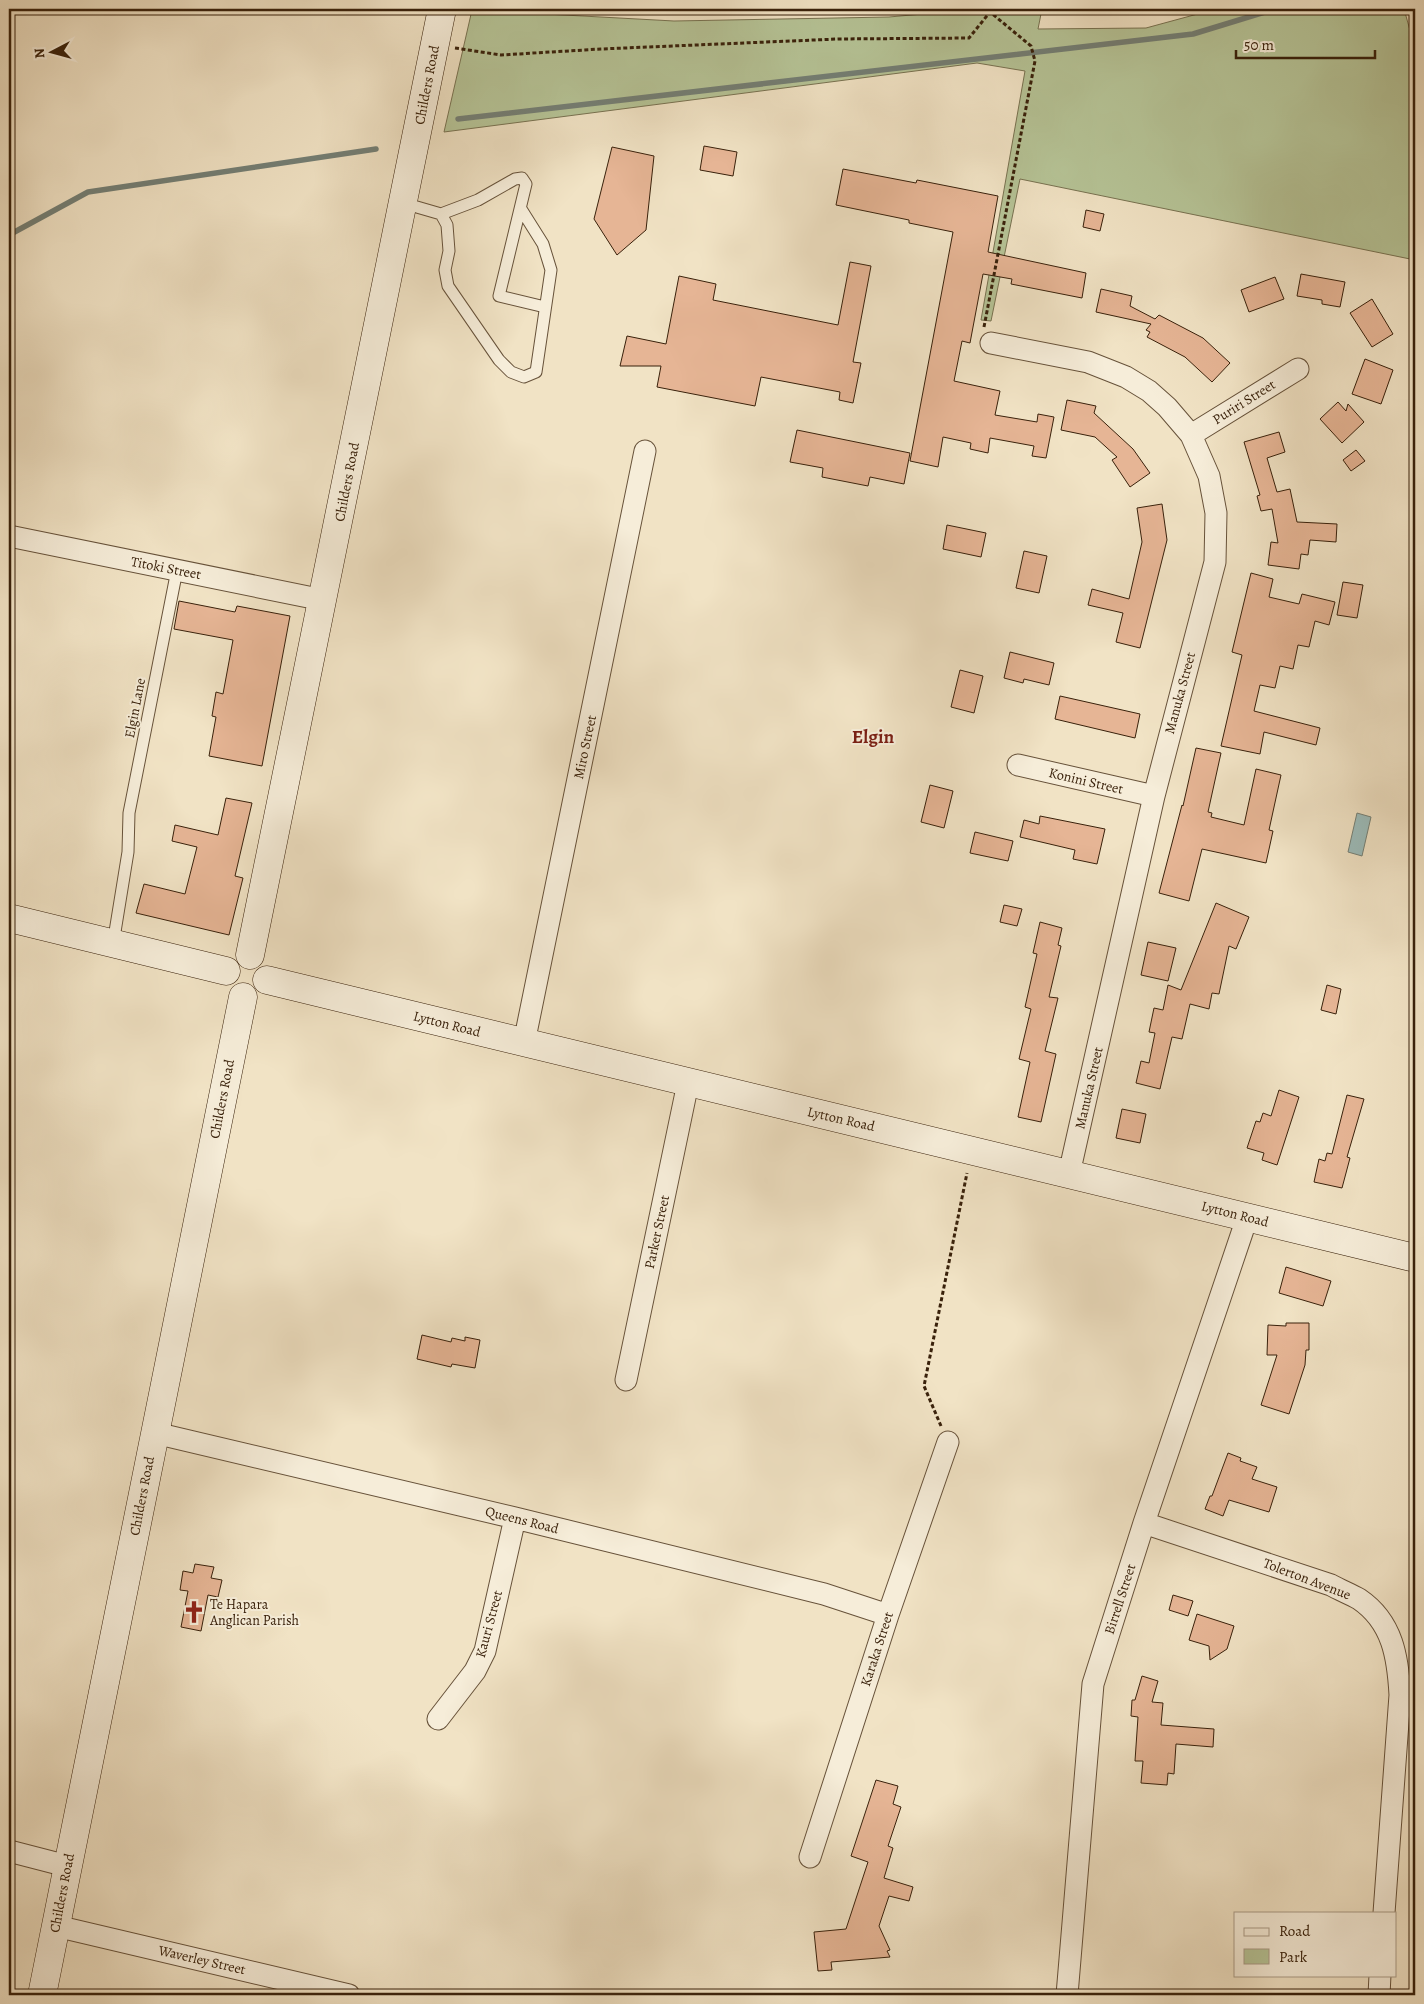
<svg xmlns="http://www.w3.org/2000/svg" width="1424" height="2004" font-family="Alegreya,serif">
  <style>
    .green { fill: #b6c497; stroke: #787251 }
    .water { fill: #9cbdbc; stroke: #747f75 }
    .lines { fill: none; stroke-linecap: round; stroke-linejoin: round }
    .stream { stroke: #747f75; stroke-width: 5.5 }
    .building { fill: #e6b595; stroke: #39210b }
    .lane-casing { stroke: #67523a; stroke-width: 13 }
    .street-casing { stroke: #67523a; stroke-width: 23 }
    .secondary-casing { stroke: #39210b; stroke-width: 29 }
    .path { stroke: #39210b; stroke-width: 3; stroke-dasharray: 4 2.5; stroke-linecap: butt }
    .lane { stroke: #f6edd9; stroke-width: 11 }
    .street { stroke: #f6edd9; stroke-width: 21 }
    .secondary { stroke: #f6edd9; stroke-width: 28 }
    .labels { text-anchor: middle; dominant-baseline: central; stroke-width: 4; stroke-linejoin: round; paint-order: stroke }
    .street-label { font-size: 14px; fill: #39210b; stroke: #f6edd9 }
    .poi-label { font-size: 14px; fill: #39210b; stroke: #f6edd9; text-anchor: start }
    .district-label { font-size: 19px; font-weight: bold; fill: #7a1f14; stroke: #f6edd9 }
  </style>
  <rect width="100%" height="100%" fill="#f1e3c5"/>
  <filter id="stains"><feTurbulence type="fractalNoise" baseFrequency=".004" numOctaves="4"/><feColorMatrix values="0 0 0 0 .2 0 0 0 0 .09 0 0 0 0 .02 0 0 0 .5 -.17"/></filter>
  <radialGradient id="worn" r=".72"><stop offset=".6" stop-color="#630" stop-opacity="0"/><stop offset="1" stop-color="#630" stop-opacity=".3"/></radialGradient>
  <path class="green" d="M979,9H1042L1038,29L1146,28L1216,9H1355L1356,10L1404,9L1415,48V260L1020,179L991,321L981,320L1025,71L977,63L444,132L472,10L674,21L889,17Z"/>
  <path class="water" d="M1357,813L1371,817L1362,856L1348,852Z"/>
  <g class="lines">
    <path class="stream" d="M458,119L1193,34L1275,9
      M9,235L88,192L376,149"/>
  </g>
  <path class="building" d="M704,146L737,152L733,176L700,170Z
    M612,147L654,156L646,230L617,255L594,219Z
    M843,169L916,183L917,180L998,196L988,252L1086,273L1082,298L1011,284L1012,279L983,274L970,343L962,341L954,381L1000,391L995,415L1037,422L1038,414L1054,417L1046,458L1032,456L1034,446L990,438L988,453L970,449L971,443L943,437L938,467L910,461L953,232L909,223V220L836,205Z
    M1086,210L1104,214L1100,231L1083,227Z
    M850,262L871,266L853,362L861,363L853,403L839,400L840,392L761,377L755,406L657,387L661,366H620L627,336L666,344L679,276L716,284L713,300L838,325Z
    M1301,274L1345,282L1340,307L1322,304V300L1297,296Z
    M1275,277L1284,299L1249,312L1241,290Z
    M1101,289L1132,296L1130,306L1155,319L1159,315L1203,338L1230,363L1212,382L1185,357L1147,337L1150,332L1146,330L1151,324L1096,312Z
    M1372,299L1393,334L1372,347L1350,313Z
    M1365,359L1393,370L1381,404L1352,394Z
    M1067,400L1096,406L1094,413L1133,449L1150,473L1130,487L1112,460L1117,457L1095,437L1061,430Z
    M1338,402L1346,411L1348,404L1364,422L1342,443L1320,419Z
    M797,430L910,453L904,484L870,477L868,486L822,477L823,468L790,462Z
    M1279,432L1285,452L1267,458L1277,492L1290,489L1297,522L1337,524L1336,542L1310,540L1308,555L1301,554L1299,569L1268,565L1271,542L1278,543L1272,509L1261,511L1257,496L1260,495L1244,442Z
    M1356,450L1365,461L1351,471L1343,460Z
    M1162,504L1167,540L1140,648L1116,642L1123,613L1088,605L1092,589L1129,599L1142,542L1137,508Z
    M947,525L986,533L981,557L943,549Z
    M1024,551L1047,556L1039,593L1016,588Z
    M1251,573L1273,579L1269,597L1299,604L1302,594L1335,602L1329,625L1315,621L1309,647L1298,645L1293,669L1280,666L1275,688L1260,685L1254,711L1320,728L1316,745L1264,732L1260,754L1221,746L1242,655L1232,652Z
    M1343,582L1363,585L1357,618L1337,615Z
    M179,601L235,612L237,606L290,616L262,766L209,756L216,717L212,716L216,692L223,694L233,640L174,629Z
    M1010,652L1054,663L1049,685L1024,679L1023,683L1004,678Z
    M960,670L983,676L974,713L951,707Z
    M1060,696L1140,714L1135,738L1055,719Z
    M1196,748L1221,753L1208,812L1212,813L1211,817L1244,825L1256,769L1281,775L1269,830L1273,831L1266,863L1202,849L1189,901L1159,893L1182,805L1183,806Z
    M930,785L953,791L944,828L921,822Z
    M226,798L252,803L235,876L243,878L229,935L136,913L144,884L185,894L197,847L172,841L175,825L218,835Z
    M1040,816L1105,829L1097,864L1073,859L1075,850L1020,837L1024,820L1039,824Z
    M975,832L1013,841L1008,861L970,853Z
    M1216,903L1249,917L1236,949L1229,946L1219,994L1212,993L1209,1009L1190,1004L1182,1039L1172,1037L1160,1089L1136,1083L1141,1061L1149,1063L1155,1033L1149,1032L1154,1008L1163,1010L1168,985L1181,990Z
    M1004,905L1022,909L1017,926L1000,922Z
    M1040,922L1062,928L1058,945L1061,946L1049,997L1058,998L1045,1051L1056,1054L1041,1122L1018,1117L1030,1062L1019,1059L1031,1009L1025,1007L1037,954L1033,953Z
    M1148,942L1176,948L1168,981L1141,975Z
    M1327,985L1341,989L1336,1014L1321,1010Z
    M1279,1090L1299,1097L1277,1165L1262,1160L1264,1153L1247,1148L1256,1121L1260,1122L1263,1113L1271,1116Z
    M1347,1095L1364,1099L1347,1157L1350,1158L1342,1188L1314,1182L1319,1159L1325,1161L1327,1153L1332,1154Z
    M1122,1109L1146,1114L1140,1143L1116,1138Z
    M1286,1267L1331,1281L1323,1306L1279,1293Z
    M1286,1323H1309V1350H1306L1305,1365L1289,1414L1261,1405L1277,1355H1267L1268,1325L1286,1326Z
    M422,1335L451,1342L452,1338L465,1341V1337L480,1340L475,1368L452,1364L451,1367L417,1359Z
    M1228,1453L1241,1458L1240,1461L1257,1467L1252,1479L1277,1487L1269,1512L1229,1500L1223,1516L1205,1509L1210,1496H1212Z
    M195,1564L214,1567L211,1578L222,1580L218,1597L208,1595L201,1631L181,1627L188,1591L180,1590L183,1571L193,1573Z
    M1173,1595L1193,1601L1188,1616L1169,1610Z
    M1197,1614L1234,1626L1227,1649L1210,1660L1209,1646L1189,1640Z
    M1142,1676L1158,1681L1152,1702L1163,1703L1161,1725L1214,1729L1213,1747L1176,1744L1174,1774L1168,1773L1167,1785L1141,1783L1143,1761H1135L1138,1717L1131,1716L1132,1700H1135Z
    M876,1780L898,1786L893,1804L901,1807L888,1846L893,1848L884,1878L913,1887L909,1901L889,1896L879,1926L890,1950L887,1951L890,1957L831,1962L832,1970L818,1971L814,1932L846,1929L868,1862L851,1856Z"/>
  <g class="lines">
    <defs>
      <path id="lane" d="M403,203L441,214L478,200L515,179L522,178L526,184L499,296L545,307
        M441,214L447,225L449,251L445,270L448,286L499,360L511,372L524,377L536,372L551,270L543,244L521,209
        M113,944L128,852L129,813L177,570"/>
      <path id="street" d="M991,343L1088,362L1126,377L1149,391L1167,407L1191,435L1209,476L1216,513L1215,562L1154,796L1069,1174
        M1191,435L1298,369
        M9,536L323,600
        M1018,765L1154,796
        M524,1043L645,451
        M626,1380L688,1083
        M155,1433L515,1518L824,1594L888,1615
        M1144,1523L1331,1585C1340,1590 1350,1594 1359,1599C1393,1622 1398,1658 1400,1695L1384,1913
        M438,1719L475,1671L485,1651L515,1518
        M9,1851L67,1866
        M810,1857L888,1615L948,1442
        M56,1926L349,1995
        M1067,1995L1093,1684L1144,1523L1247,1218
        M1379,1995L1380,1975"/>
      <path id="secondary" d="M9,918L226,971
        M250,955L442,9
        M267,980L1415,1258
        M42,1995L243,997"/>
    </defs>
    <use href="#lane" class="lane-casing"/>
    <use href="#street" class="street-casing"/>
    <use href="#secondary" class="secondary-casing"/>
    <path class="path" d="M455,48L501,55L601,49L838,39L969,38L990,12V9
      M984,327L1035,61L1031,46L990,12
      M941,1426L924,1386L967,1173"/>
    <use href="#lane" class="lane"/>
    <use href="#street" class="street"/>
    <use href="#secondary" class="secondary"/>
  </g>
  <defs>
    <symbol id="church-bare" viewBox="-9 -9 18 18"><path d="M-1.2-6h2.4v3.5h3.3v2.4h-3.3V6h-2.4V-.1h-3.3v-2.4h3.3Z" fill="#8f2418" stroke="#f6edd9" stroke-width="2.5" paint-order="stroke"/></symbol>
  </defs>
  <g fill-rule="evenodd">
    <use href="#church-bare" x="178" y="1596" width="32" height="32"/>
  </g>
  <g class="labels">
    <g class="street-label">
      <text transform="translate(427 85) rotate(-79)">Childers Road</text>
      <text transform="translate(1244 402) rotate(-32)">Puriri Street</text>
      <text transform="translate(347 482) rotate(-79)">Childers Road</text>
      <text transform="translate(166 568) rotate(11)">Titoki Street</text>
      <text transform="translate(1180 693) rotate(-75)">Manuka Street</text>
      <text transform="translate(135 708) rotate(-79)">Elgin Lane</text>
      <text transform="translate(585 747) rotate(-78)">Miro Street</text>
      <text transform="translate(1086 781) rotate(13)">Konini Street</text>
      <text transform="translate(447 1024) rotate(14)">Lytton Road</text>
      <text transform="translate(1089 1088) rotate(-77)">Manuka Street</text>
      <text transform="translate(222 1099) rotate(-79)">Childers Road</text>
      <text transform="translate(841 1119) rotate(13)">Lytton Road</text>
      <text transform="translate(1235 1214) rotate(14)">Lytton Road</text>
      <text transform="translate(657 1232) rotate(-78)">Parker Street</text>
      <text transform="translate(142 1496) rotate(-79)">Childers Road</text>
      <text transform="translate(522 1520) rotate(14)">Queens Road</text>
      <text transform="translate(1307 1579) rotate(21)">Tolerton Avenue</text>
      <text transform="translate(1120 1599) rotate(-72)">Birrell Street</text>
      <text transform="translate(489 1624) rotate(-75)">Kauri Street</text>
      <text transform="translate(877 1649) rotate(-72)">Karaka Street</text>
      <text transform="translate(62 1893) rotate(-79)">Childers Road</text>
      <text transform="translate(202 1960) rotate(13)">Waverley Street</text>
    </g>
    <g class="poi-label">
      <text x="210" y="1604">Te Hapara<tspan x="210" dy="16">Anglican Parish</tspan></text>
    </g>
    <g class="district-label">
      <text x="873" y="737">Elgin</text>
    </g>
  </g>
  <rect width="1424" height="2004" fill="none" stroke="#f1e3c5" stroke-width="30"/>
  <rect x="10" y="10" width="1404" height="1984" fill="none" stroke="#39210b" stroke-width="2.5"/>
  <rect x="15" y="15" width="1394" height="1974" fill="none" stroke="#39210b"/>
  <rect x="1234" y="1912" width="162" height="65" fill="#f6edd9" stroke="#aa9b87"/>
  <rect x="1244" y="1928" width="25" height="8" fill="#f6edd9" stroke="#aa9b87"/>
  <text x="1279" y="1936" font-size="15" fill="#39210b">Road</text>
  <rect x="1244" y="1949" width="25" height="15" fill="#b6c497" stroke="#aa9b87"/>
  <text x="1279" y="1962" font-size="15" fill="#39210b">Park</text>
  <g transform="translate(52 52) rotate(264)" stroke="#f6edd9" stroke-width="4" paint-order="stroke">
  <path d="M0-4L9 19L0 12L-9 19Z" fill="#39210b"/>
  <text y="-8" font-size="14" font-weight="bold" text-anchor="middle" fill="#39210b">N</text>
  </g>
  <path d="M1236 50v8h139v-8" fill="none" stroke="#39210b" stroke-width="2.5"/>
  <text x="1244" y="50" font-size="15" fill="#39210b" stroke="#f6edd9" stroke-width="4" paint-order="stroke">50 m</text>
  <rect width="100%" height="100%" filter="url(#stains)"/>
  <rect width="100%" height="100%" fill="url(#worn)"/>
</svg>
